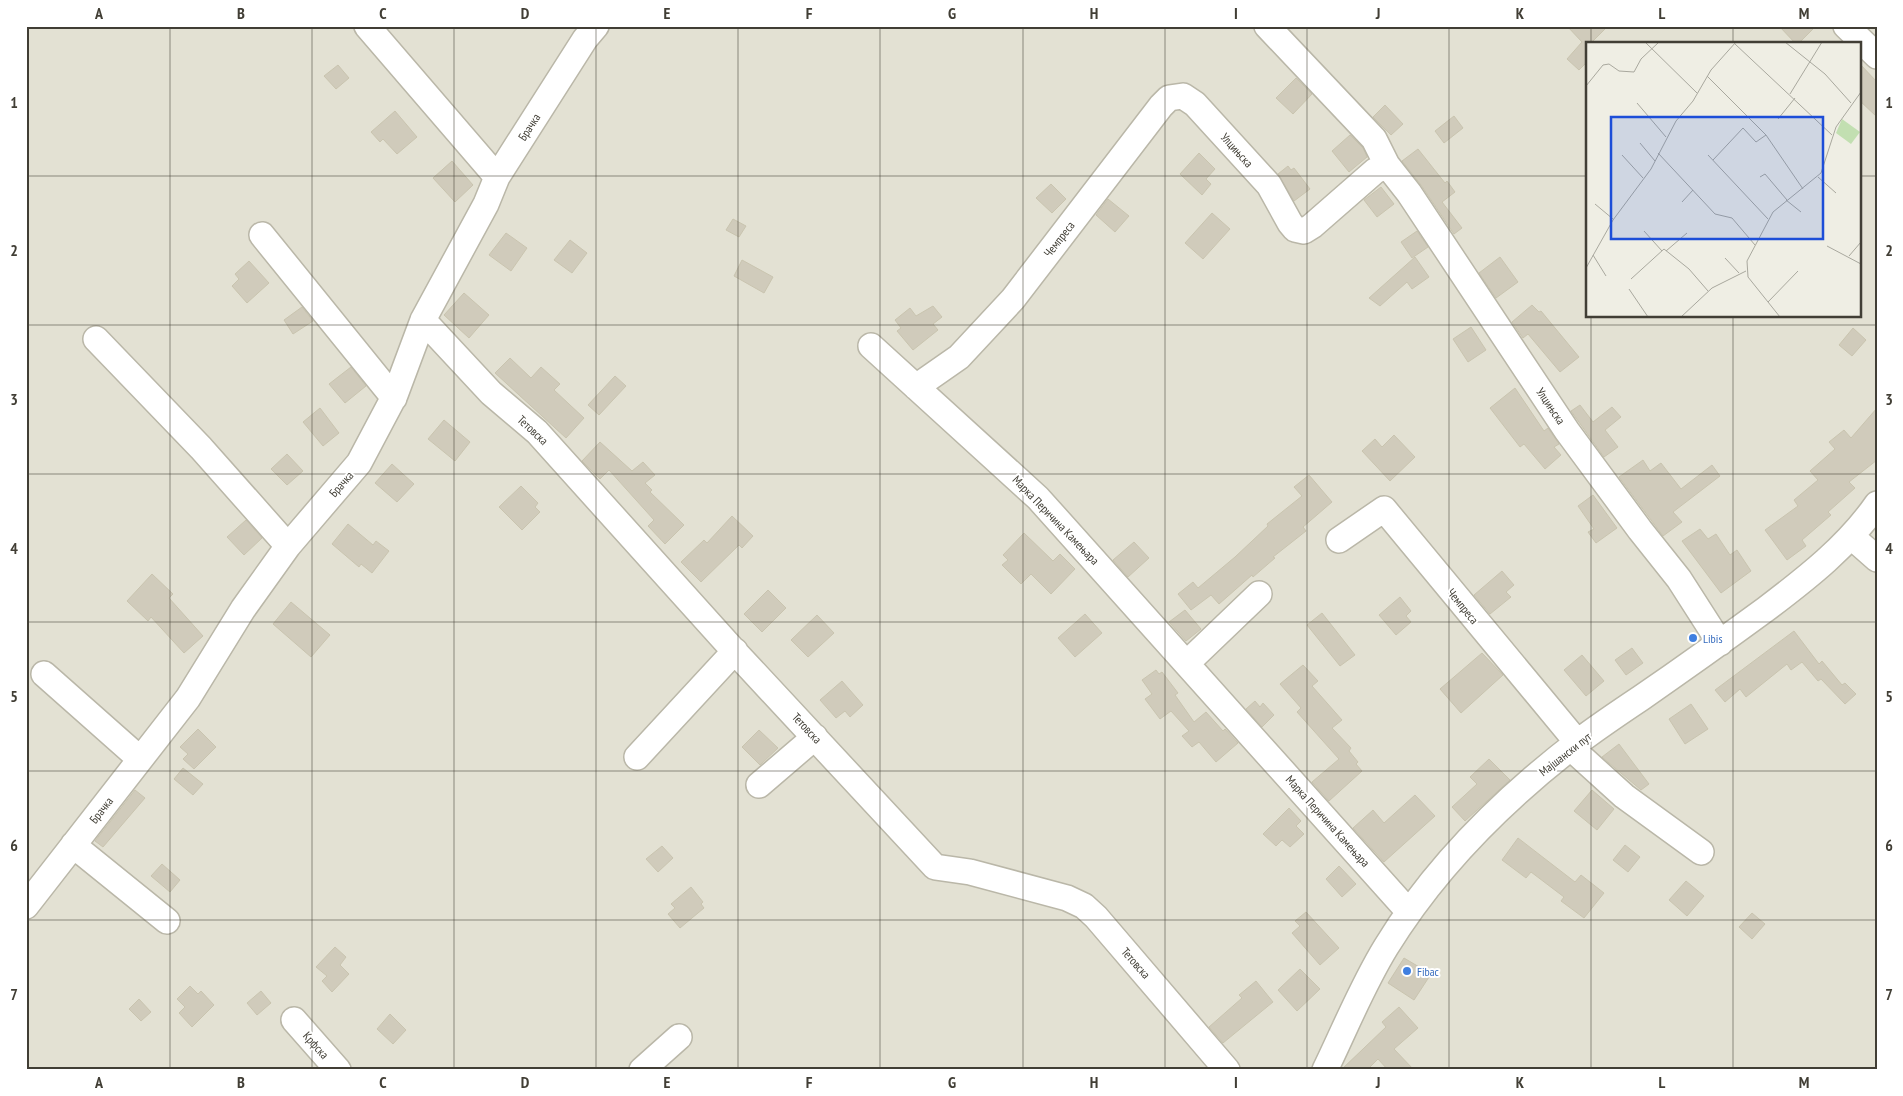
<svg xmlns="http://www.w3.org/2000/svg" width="1903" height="1096" font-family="'PT Sans Narrow',sans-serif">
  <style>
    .residential { fill: #e3e1d3; fill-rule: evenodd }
    .building { fill: #d0cbbb; stroke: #c9c4af }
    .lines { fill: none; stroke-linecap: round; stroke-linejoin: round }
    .minor-casing { stroke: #bab7a8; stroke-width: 28 }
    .minor { stroke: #fff; stroke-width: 25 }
    .grid { fill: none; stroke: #413e35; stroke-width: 1; stroke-opacity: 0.55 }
    .shop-dot { fill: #3f7fe0; stroke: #fff; stroke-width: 2 }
    .labels { text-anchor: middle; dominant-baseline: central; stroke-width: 4; stroke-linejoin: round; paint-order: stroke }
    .street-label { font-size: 12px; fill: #413e35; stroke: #fff }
    .shop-label { font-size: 12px; fill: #366cbe; stroke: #fff; text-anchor: start }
    .inset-road { fill: none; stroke: #a9a89e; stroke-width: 1 }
    .view { fill: #1d4ed8; fill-opacity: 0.15; stroke: #1d4ed8; stroke-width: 2.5 }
    .inset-edge { fill: none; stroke: #413e35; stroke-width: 2.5 }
    .neatline { fill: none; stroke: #413e35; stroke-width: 2 }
    .grid-label { font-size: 16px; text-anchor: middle; font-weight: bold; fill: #413e35 }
  </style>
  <rect width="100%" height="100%" fill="#efeee4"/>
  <path class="residential" d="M26,26H1877V1070H26ZM1587,44H1859V316H1587Z"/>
  <path class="building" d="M1567,26H1608L1590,44H1587V62L1579,70L1567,59L1582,42Z
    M1779,26H1816L1798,44H1796Z
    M1859,63L1877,82V117L1859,100Z
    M338,65L349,78L336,89L324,76Z
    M1296,78L1312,94L1293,114L1276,98Z
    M1385,105L1403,124L1391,135L1373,117Z
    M395,111L417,137L397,154L383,139L380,142L371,132Z
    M1454,116L1463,128L1444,143L1435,131Z
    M1350,135L1363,148L1367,157L1349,172L1332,151Z
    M1418,149L1445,183L1447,181L1455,192L1442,202L1462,228L1454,234L1421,185L1402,161Z
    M1199,153L1215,169L1206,179L1211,184L1202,195L1180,174Z
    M452,161L473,185L455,202L433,178Z
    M1288,166L1291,170L1294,168L1310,189L1294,201L1278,174Z
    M1051,184L1066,199L1052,213L1036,198Z
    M1381,187L1394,204L1377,217L1364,200Z
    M1108,199L1129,216L1115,232L1096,215Z
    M1212,213L1230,229L1203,259L1185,243Z
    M733,219L746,226L739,237L726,230Z
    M1417,231L1428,247L1412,258L1401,242Z
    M506,233L527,248L511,271L489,255Z
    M570,240L587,253L572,273L554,260Z
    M1415,257L1429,277L1412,289L1407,282L1380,306L1369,298Z
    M1500,257L1518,282L1496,298L1479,273Z
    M742,260L773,277L764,293L734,276Z
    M249,261L269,283L247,303L232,286L239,279L235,274Z
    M464,293L489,315L469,338L444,315Z
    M1532,305L1539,312L1541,311L1579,357L1560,372L1528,334L1523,338L1512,322Z
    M933,306L942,317L933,324L938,330L913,350L897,331L901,328L895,320L910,308L916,316Z
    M302,307L313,321L293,334L284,320Z
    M1471,327L1486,350L1468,362L1453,339Z
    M1853,328L1866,340L1852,356L1839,345Z
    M510,358L531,378L541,367L560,384L554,390L584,418L566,438L495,373Z
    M351,367L366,386L345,403L329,384Z
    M615,376L626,386L599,415L588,405Z
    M1515,388L1544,431L1548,428L1559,444L1554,447L1561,455L1545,469L1524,444L1520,447L1490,408Z
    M1580,405L1593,422L1612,407L1621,417L1605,430L1618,447L1604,457L1571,411Z
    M320,408L339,433L323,446L303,422Z
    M1877,408V460L1849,482L1855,488L1828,512L1831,515L1802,540L1806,546L1787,560L1765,530L1798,506L1794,500L1818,480L1810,471L1835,449L1829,442L1844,430L1851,438Z
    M444,420L470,442L455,461L428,439Z
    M1394,435L1415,457L1390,481L1362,451L1375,439L1382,447Z
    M600,442L632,471L643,462L655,475L645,483L652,490L650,492L684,525L665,544L648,526L654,520L609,470L600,479L582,461Z
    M287,454L303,471L287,485L271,469Z
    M1643,460L1650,471L1661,463L1681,489L1712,465L1720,476L1673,512L1682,522L1663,536L1619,477Z
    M392,464L414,484L397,502L375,483Z
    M1309,475L1332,502L1303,527L1306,531L1273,557L1275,558L1253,577L1252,575L1219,604L1211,595L1191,610L1178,594L1193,582L1198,588L1235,557L1268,526L1267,524L1302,496L1294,487Z
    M521,486L538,503L535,507L540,512L522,530L499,507Z
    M1593,495L1617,528L1596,543L1588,532L1594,529L1578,506Z
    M732,516L753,536L742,548L739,545L701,582L681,562L704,540L707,543Z
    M246,520L262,538L244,555L227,537Z
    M348,524L373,545L376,541L389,551L372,573L361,564L359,567L332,544Z
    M1700,529L1708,539L1716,534L1730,555L1737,550L1751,571L1721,593L1682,541Z
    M1024,533L1053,561L1060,554L1075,569L1051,594L1031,574L1021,584L1002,565L1008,560L1003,555Z
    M1134,542L1149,558L1128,577L1113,560Z
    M1502,571L1514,585L1506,592L1511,597L1490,614L1474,595Z
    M152,574L173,594L169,598L203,636L184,653L151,617L148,621L127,601Z
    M768,590L786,608L762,632L744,614Z
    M1400,597L1411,611L1406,616L1411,622L1396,635L1379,615Z
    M291,602L330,635L311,657L273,624Z
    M1185,610L1201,629L1186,641L1169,622Z
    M1322,613L1355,655L1340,666L1307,625Z
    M1085,614L1102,633L1075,657L1058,638Z
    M817,615L834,633L808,657L791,640Z
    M1794,631L1819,664L1822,661L1842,685L1845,683L1856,694L1845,704L1821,679L1818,681L1802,662L1791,670L1787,664L1746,697L1740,689L1725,702L1715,690Z
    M1632,648L1643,663L1626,675L1615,660Z
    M1482,653L1503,675L1461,713L1440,689Z
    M1582,655L1604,681L1586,696L1564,670Z
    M1303,665L1318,681L1312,686L1342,720L1332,728L1351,748L1349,751L1358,762L1356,764L1362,771L1329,801L1312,782L1339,759L1297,712L1301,708L1280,684Z
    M1156,670L1159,674L1162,672L1178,693L1175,695L1194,722L1206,712L1223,731L1225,729L1238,743L1216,762L1199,742L1192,747L1182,736L1189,731L1171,711L1160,719L1145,699L1152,694L1142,680Z
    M842,681L863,705L850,717L845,711L836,718L820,700Z
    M1255,701L1260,707L1263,703L1274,715L1262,727L1246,709Z
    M1691,704L1708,729L1685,744L1669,719Z
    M198,729L216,747L194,769L183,759L188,754L180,747Z
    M759,730L778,748L760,765L742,747Z
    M1619,744L1649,784L1641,790L1602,757Z
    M1489,759L1510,780L1465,821L1452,807L1477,784L1470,777Z
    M183,768L203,784L193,795L174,779Z
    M135,790L145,798L103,847L95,841Z
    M1592,790L1614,809L1597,830L1574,811Z
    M1415,795L1435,816L1384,862L1353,828L1373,810L1384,823Z
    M1289,808L1301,821L1296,826L1304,834L1290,847L1282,840L1276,846L1263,834Z
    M1518,838L1575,882L1581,875L1604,893L1584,918L1561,901L1564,897L1531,872L1526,878L1502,860Z
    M1625,845L1640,857L1628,872L1613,860Z
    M662,846L673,858L658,872L646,859Z
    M162,864L180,880L170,892L151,876Z
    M1339,866L1356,884L1342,897L1326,879Z
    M1686,881L1704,896L1687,916L1669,900Z
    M691,887L703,902L701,904L704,908L680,928L668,914L675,908L671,904Z
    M1306,912L1339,948L1320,965L1292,933L1300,926L1295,921Z
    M1752,913L1765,924L1752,939L1739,927Z
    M335,947L346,957L340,965L349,974L332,992L322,981L327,976L316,967Z
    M1404,958L1431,974L1414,1000L1388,983Z
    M1300,969L1320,989L1297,1011L1278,990Z
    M1256,981L1273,1002L1223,1043L1209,1027L1242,998L1239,995Z
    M190,986L198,994L201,991L214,1005L192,1027L179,1013L185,1007L177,999Z
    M261,991L271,1003L257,1015L247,1003Z
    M139,999L151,1012L141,1021L129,1009Z
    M1399,1007L1418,1028L1394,1049L1414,1070H1388L1378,1059L1367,1070H1341L1386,1027L1382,1022Z
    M390,1014L406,1030L393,1044L377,1029Z"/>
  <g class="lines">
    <defs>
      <path id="minor" d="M367,26L497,177
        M1267,26L1374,139L1387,165
        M1846,26L1877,56
        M262,235L394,398
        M423,320L491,393L537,432L736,653L935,867L970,872L1067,898L1084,906L1096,917L1227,1070
        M96,339L201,448L288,546
        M871,346L1038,498L1409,912
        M916,387L959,357L1013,299L1161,106L1169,98L1183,96L1195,104L1269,185L1290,223L1295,229L1304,231L1312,226L1375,171L1387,165L1409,193L1567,431L1640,530L1679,579L1720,643
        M1852,537L1877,559
        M1339,540L1384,509L1577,742
        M1187,663L1259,594
        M44,674L140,759
        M1571,748L1624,796L1701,852
        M637,757L735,651
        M759,785L815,737
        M73,845L167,921
        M26,906L188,698L243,609L288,546L359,463L395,395L423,320L486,204L497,177L585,39L596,26
        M294,1020L338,1070
        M642,1070L679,1037
        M1325,1070C1345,1029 1362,986 1386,947C1435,867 1505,798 1578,742C1599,726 1620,712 1641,698C1683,669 1725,639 1766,609C1807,578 1848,546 1877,504"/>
    </defs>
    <use href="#minor" class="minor-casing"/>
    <use href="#minor" class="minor"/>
  </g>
  <path class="grid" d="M170,26V1070M312,26V1070M454,26V1070M596,26V1070M738,26V1070M880,26V1070M1023,26V1070M1165,26V1070M1307,26V1070M1449,26V1070M1591,26V44M1733,26V44M26,176H1587M1859,176H1877M1591,316V1070M1733,316V1070M26,325H1877M26,474H1877M26,622H1877M26,771H1877M26,920H1877"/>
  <g class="shop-dot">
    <circle cx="1693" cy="638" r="5"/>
    <circle cx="1407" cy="971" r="5"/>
  </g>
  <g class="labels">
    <g class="street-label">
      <text transform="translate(529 127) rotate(-57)">Брачка</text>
      <text transform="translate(1237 150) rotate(48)">Улцињска</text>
      <text transform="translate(1059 239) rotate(-52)">Чемпреса</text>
      <text transform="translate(1551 406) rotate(56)">Улцињска</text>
      <text transform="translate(533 430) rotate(43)">Тетовска</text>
      <text transform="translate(341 484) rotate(-49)">Брачка</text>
      <text transform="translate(1056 520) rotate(46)">Марка Перичина Камењара</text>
      <text transform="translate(1463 606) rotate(51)">Чемпреса</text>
      <text transform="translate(807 728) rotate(47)">Тетовска</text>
      <text transform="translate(1565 754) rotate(-38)">Мајшански пут</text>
      <text transform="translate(101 810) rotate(-52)">Брачка</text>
      <text transform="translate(1328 821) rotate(48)">Марка Перичина Камењара</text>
      <text transform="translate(1136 963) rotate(49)">Тетовска</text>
      <text transform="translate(316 1045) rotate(48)">Крфска</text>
    </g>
    <g class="shop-label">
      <text x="1703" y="638">Libis</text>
      <text x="1417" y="971">Fibac</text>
    </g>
  </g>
  <g transform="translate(1586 42)">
    <rect width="275" height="275" fill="#efeee4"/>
    <path d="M256,77L274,90L265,102L250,91Z" fill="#c2dfb1"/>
    <path class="inset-road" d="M59,0L111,51M199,0L239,32L265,61M149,2L246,93M121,34L180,93M0,44L17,23L23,22L33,29L48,30L55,17L73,0M204,52L236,0M51,61L80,95M192,77L209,56M54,101L69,119M72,111L129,172L146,176L169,203M36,113L57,136M122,113L182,177M127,118L157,86L170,100L180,93L217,147M174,135L179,132L201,158M232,135L250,151M200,158L215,170M96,160L107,148M9,162L27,177M58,189L76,209M241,204L275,222M80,209L101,191M7,213L20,234M263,214L275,200M139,216L153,231M0,226L27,178L65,127L90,79L107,59L125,28L150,0M45,237L78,207L103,227L122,249M43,247L62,275M182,260L212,229M95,275L126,246L160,229M194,275L162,235L161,219L187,170L235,131L250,85L275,50"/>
    <path class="view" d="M25,75H237V197H25Z"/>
    <rect width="275" height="275" class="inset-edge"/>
  </g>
  <rect width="1903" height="1096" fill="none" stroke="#ffffff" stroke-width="55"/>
  <rect x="28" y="28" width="1848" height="1040" class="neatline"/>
  <g class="grid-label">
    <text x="99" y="19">A</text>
    <text x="241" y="19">B</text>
    <text x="383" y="19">C</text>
    <text x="525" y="19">D</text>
    <text x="667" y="19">E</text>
    <text x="809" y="19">F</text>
    <text x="952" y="19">G</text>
    <text x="1094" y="19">H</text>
    <text x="1236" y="19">I</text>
    <text x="1378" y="19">J</text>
    <text x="1520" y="19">K</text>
    <text x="1662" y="19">L</text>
    <text x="1804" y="19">M</text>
    <text x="14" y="108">1</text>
    <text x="1889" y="108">1</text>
    <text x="14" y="256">2</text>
    <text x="1889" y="256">2</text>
    <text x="14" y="405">3</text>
    <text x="1889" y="405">3</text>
    <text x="14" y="554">4</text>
    <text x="1889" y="554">4</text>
    <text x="14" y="702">5</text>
    <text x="1889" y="702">5</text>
    <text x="14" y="851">6</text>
    <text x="1889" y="851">6</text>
    <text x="14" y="1000">7</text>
    <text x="1889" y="1000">7</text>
    <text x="99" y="1088">A</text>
    <text x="241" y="1088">B</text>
    <text x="383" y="1088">C</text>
    <text x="525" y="1088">D</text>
    <text x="667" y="1088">E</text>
    <text x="809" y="1088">F</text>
    <text x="952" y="1088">G</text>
    <text x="1094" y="1088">H</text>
    <text x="1236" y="1088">I</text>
    <text x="1378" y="1088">J</text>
    <text x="1520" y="1088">K</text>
    <text x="1662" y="1088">L</text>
    <text x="1804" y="1088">M</text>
  </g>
</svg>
